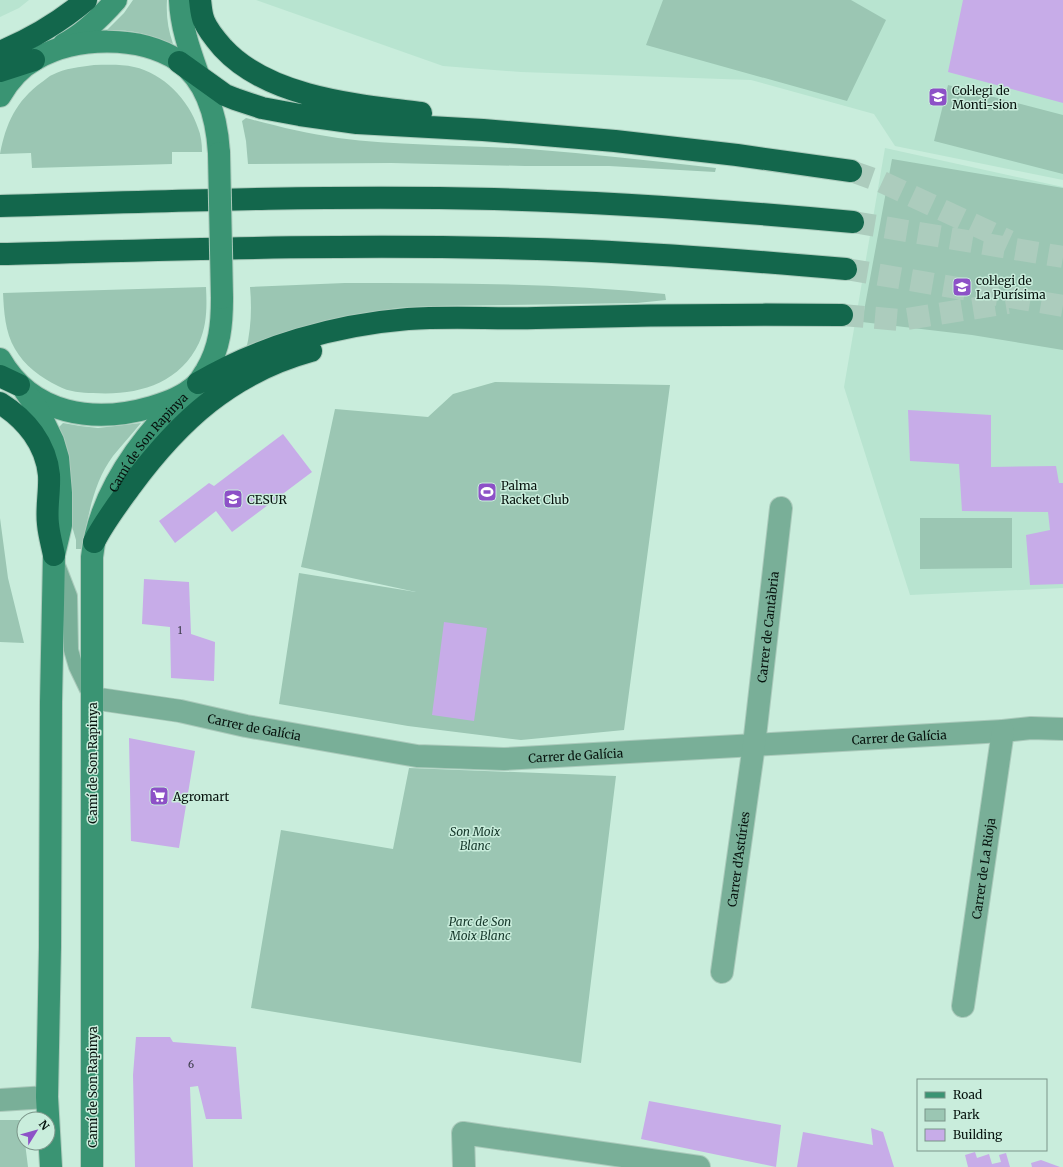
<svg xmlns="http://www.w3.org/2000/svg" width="1063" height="1167" font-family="Merriweather,serif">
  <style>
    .built { fill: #b8e4d0 }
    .green { fill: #9bc6b3 }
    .building { fill: #c7ace8 }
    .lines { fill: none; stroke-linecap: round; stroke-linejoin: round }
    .highway-tunnel { stroke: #acccbd; stroke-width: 22; stroke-dasharray: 22 11; stroke-linecap: butt }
    .lane-casing { stroke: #aacabb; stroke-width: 16 }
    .street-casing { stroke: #aacabb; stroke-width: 24 }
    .secondary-casing { stroke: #aacabb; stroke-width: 24 }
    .highway-casing { stroke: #aacabb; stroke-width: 24 }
    .lane { stroke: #79af98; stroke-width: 14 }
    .street { stroke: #79af98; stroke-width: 22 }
    .secondary { stroke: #3a9473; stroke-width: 22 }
    .highway { stroke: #13674c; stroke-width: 22 }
    .secondary-bridge-casing { stroke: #aacabb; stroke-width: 24; stroke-linecap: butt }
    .secondary-bridge { stroke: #3a9473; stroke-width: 22 }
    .labels { text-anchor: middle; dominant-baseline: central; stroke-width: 3; stroke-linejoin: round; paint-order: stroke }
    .number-label { font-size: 10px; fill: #363844 }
    .poi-label { font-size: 12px; fill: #06120d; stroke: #c9eddc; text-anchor: start }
    .street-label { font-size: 12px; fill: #06120d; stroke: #c9eddc }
    .park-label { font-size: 12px; font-style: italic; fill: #16382b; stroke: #c9eddc }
  </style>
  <rect width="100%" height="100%" fill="#c9eddc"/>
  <path class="built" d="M0,0H29L19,8L0,17Z
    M256,0H1063V180L895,146L874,114L751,80L521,72L443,66Z
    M885,148L1063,187V588L910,595L844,387Z"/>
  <path class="green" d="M133,0H167C166,16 168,29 173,44C148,34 134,30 107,30L124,13Z
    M663,0H851L886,20L847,101L646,45Z
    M94,65C107,65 121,64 134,67C163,73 189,100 198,128C201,135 202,144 202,152H172V164L32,168L31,153L0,154C6,123 16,101 42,82C45,80 49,76 52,75C65,68 80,67 94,65Z
    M948,85L1063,115V174L934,141Z
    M246,118C276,126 307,134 338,138C401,146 465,145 529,149C591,154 654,161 716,168L715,172L609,166H525L391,163L248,164L246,141L242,121Z
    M892,159L1063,188V350L972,335L862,322Z
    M345,283C452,283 559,283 665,294L666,300L637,303L436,306L397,308L324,321L281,335L246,350C251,329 252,309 250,287Z
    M206,287C207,307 207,325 199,343C179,385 135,396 93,393C82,393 69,392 58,386C41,378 24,365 15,349C5,332 4,312 3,293Z
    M495,382L670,385L624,730L521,740L408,726L279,704L299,573L416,592L301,567L335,409L428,417L453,394Z
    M63,423L80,426L98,428L141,423C132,434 122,445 113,456C93,483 88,517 82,549H76V540L69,516L57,429Z
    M0,518L8,578L24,643L0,642Z
    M920,518H1012V568L920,569Z
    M409,768L616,776L581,1063L251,1008L281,830L393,849Z
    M0,1120H23L24,1143H25L28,1167H0Z"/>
  <path class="building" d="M963,0H1063V103L948,72Z
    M908,410L991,415V467L1056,466L1059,483H1063V584L1030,585L1026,535L1050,530L1048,512L962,511L959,464L910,461Z
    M283,434L312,472L232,532L216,511L175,543L159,521L209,483L214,486Z
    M144,579L189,582L191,634L215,642L214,681L171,678L170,627L142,624Z
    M444,622L487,628L474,721L432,715Z
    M129,738L195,751L179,848L131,841Z
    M136,1037H170L173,1042L236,1047L242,1119H206L198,1086L190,1087L193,1167H135L133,1075Z
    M649,1101L781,1125L776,1167L641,1139Z
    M871,1128L883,1132L894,1167H797L803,1132L873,1145Z
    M975,1152L977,1158L989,1154L992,1164L1001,1162L999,1155L1006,1153L1010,1167H968L965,1155Z
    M1041,1160L1060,1167H1032L1031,1163Z"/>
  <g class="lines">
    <path class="highway-tunnel" d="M851,171L882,182L1009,241
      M853,222L1063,257
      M846,269L1063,306
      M842,315L900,320L1008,303"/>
    <defs>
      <path id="lane" d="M58,565L70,596L71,650L76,667L89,694"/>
      <g id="street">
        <path id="s1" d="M92,698L180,711L246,726L417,756L504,759L1003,731L1031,728L1063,729"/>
        <path id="s2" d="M722,972L754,745L781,508"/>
        <path id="s3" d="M963,1006L1003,731"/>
        <path d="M0,1100L47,1097"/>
        <path d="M464,1167L463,1133L699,1167"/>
      </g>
      <g id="secondary">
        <path d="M180,0C181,28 191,54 200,80"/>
        <path d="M64,44C84,34 101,17 116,0"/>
        <path d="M0,96C8,82 21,67 36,59C76,36 140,35 179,61C208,82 217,120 219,153"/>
        <path d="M0,359C32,415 94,424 152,407C168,402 185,396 197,384C201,380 203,375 206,371C220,348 222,324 222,298"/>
        <path d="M25,391L37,408L53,441L58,458L61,493V525L54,555L51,702L50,947L47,1097L51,1167"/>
        <path id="s4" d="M92,1167V557C99,491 144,434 190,390"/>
      </g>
      <path id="highway" d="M200,0C201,7 201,14 204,21C208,31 216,40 223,48C269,98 357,105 421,113
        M0,52C31,39 60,22 86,0
        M179,62L225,95L235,99L262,108L300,115L357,123L483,130L615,141L737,155L851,171
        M0,71L34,60
        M0,206C164,201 329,195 494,199C614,202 733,211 853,222
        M0,254C166,250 332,244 498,248C614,250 730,259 846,269
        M0,376L19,385
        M198,383C261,346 335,325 408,319C450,316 493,319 536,318C638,315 740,314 842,315
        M0,403C26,419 46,444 49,475C50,491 46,508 48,524C49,535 52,545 54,555
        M94,542C104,522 118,504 131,486C179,421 231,373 311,351"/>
    </defs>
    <use href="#lane" class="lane-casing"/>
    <use href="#street" class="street-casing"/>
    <use href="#secondary" class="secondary-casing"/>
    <use href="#highway" class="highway-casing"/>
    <use href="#lane" class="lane"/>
    <use href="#street" class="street"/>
    <use href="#secondary" class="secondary"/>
    <use href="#highway" class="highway"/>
    <defs>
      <path id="secondary-bridge" d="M219,153L222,298"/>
    </defs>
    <use href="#secondary-bridge" class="secondary-bridge-casing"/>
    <use href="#secondary-bridge" class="secondary-bridge"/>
  </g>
  <defs>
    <symbol id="school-square" viewBox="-11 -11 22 22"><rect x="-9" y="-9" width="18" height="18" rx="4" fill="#8d51c7" stroke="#c9eddc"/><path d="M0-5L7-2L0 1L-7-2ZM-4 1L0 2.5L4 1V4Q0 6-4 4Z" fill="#fff"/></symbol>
    <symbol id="stadium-square" viewBox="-11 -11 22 22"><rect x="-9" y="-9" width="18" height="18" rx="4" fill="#8d51c7" stroke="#c9eddc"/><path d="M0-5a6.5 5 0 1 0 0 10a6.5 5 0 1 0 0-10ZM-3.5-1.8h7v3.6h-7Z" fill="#fff"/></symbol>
    <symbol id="university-square" viewBox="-11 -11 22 22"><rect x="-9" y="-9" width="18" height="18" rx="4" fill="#8d51c7" stroke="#c9eddc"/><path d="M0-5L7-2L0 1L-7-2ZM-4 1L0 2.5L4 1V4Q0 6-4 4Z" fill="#fff"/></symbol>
    <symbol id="supermarket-square" viewBox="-11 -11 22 22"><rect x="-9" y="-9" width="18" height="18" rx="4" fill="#8d51c7" stroke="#c9eddc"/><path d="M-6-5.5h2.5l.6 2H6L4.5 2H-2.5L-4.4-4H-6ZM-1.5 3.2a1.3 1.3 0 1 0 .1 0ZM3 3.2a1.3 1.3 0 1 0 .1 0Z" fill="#fff"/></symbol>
  </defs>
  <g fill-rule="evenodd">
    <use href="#school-square" x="927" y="86" width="22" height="22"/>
    <use href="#school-square" x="951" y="276" width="22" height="22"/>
    <use href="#stadium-square" x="476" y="481" width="22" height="22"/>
    <use href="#university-square" x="222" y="488" width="22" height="22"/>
    <use href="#supermarket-square" x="148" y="785" width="22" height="22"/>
  </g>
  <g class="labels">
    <g class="number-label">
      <text x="180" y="630">1</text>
      <text x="191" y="1064">6</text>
    </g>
    <g class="poi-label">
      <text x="952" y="90">Col·legi de<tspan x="952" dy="14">Monti-sion</tspan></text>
      <text x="976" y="280">col·legi de<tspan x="976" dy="14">La Purísima</tspan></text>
      <text x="501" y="485">Palma<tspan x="501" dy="14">Racket Club</tspan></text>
      <text x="247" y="499">CESUR</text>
      <text x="173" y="796">Agromart</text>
    </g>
    <g class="street-label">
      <text stroke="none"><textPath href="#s4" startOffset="740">Camí de Son Rapinya</textPath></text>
      <text stroke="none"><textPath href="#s2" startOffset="348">Carrer de Cantàbria</textPath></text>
      <text stroke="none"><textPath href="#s1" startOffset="165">Carrer de Galícia</textPath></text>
      <text stroke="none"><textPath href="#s1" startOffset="813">Carrer de Galícia</textPath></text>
      <text stroke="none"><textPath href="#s1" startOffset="489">Carrer de Galícia</textPath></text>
      <text transform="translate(92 763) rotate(-90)">Camí de Son Rapinya</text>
      <text stroke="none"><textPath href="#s2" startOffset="114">Carrer d'Astúries</textPath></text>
      <text stroke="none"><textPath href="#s3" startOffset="139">Carrer de La Rioja</textPath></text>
      <text transform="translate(92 1087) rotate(-90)">Camí de Son Rapinya</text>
    </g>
    <g class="park-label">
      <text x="475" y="831">Son Moix<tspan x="475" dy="14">Blanc</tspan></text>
      <text x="480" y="921">Parc de Son<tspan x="480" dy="14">Moix Blanc</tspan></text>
    </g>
  </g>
  <rect x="917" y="1079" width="130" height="72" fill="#c9eddc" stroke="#7b9589"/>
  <rect x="925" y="1092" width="20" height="6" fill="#3a9473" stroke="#7b9589"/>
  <text x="953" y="1099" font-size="12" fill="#06120d">Road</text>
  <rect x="925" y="1109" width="20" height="12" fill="#9bc6b3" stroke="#7b9589"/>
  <text x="953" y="1119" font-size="12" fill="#06120d">Park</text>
  <rect x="925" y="1129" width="20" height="12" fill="#c7ace8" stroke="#7b9589"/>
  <text x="953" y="1139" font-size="12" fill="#06120d">Building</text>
  <g transform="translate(36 1131) rotate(53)"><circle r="19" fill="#c9eddc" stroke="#7b9589"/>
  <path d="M0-3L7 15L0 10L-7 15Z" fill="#8d51c7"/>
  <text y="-6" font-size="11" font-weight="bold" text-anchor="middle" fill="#06120d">N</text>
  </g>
</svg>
